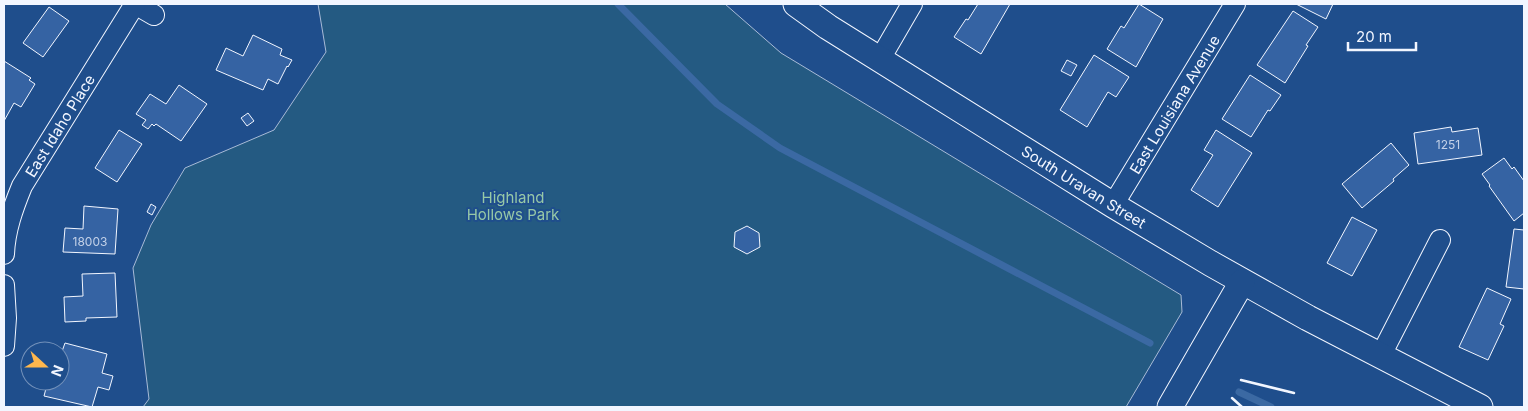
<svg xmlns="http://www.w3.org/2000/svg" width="1528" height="411" font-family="Inter,sans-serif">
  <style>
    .green { fill: #245a82; stroke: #a8bbd7 }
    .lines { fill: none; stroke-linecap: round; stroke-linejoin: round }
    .stream { stroke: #3b69a3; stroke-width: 7 }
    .building { fill: #3563a3; stroke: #f2f6ff }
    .minor-casing { stroke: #f2f6ff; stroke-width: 22 }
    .tertiary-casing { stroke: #f2f6ff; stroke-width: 27 }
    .minor { stroke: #1f4e8c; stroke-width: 20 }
    .tertiary { stroke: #1f4e8c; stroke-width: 25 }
    .wall { stroke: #f2f6ff; stroke-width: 2.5 }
    .labels { text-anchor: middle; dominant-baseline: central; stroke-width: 4; stroke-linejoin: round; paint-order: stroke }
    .number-label { font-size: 12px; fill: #c3d1e8 }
    .street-label { font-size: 15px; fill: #f2f6ff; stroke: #1f4e8c }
    .park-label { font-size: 15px; fill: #97c8a6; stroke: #1f4e8c }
  </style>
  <rect width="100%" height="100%" fill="#1f4e8c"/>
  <path class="green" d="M318,4H725L781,53L1181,295L1182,312L1126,407H143L149,399L133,268L151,225L185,168L274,130L326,52Z"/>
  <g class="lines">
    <path class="stream" d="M618,4L717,104L780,148L1150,343
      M1239,392L1271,407"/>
  </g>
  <path class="building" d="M978,4H1010L981,54L954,37L966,19L968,20Z
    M1139,4L1163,19L1136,67L1107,49L1121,26L1124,28Z
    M1296,4H1333L1326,19Z
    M49,7L69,21L43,57L23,43Z
    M1293,11L1318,27L1306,45L1308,46L1285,83L1257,65Z
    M253,35L282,49L280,55L292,60L288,67L287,66L278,84L268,79L263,90L216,70L226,48L243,56Z
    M1094,55L1129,77L1116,97L1108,92L1087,127L1060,110Z
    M1067,60L1077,65L1071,76L1061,71Z
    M4,61L31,78L29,80L35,84L21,107L14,103L4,121Z
    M1250,75L1281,95L1270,111L1268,110L1251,137L1222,119Z
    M179,85L207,104L181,141L156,124L154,126L152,124L148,129L142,125L146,120L136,114L150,94L166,104Z
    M248,113L254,121L247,126L241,118Z
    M1451,127L1452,132L1478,128L1482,155L1418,164L1414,133Z
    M119,130L142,144L117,182L95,168Z
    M1216,130L1252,153L1218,207L1191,190L1213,155L1204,150Z
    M1391,143L1409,165L1393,179L1394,181L1362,208L1342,184Z
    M1504,158L1512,169L1514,167L1524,181V213L1514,221L1489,186L1490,185L1482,174Z
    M151,204L156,207L152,215L147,212Z
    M84,206L118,209L115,254L63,252L65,228L83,229Z
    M1352,217L1377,230L1352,276L1327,263Z
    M747,226L759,233L760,247L747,254L734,247L735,232Z
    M1514,229L1524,230V289L1506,287Z
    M115,273L117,317L86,318V321L65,322L64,297L83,296L82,274Z
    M1487,288L1511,299L1500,324L1504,326L1488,360L1459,347Z
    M65,343L107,354L102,373L113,376L109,390L98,387L92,407L44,396L48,381H60V357Z"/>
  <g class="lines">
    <defs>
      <g id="minor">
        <path d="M135,4L154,15"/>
        <path d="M880,59L912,4"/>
        <path id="s1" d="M1113,205L1235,4"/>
        <path id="s2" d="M4,254C5,230 13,208 22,186L135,4"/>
        <path d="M4,285L6,318L4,346"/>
        <path d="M1380,357L1440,240"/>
      </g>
      <g id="tertiary">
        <path id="s3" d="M796,4L828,27L1113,205L1210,263L1308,318L1480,407"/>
        <path d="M1170,407L1242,282"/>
      </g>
    </defs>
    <use href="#minor" class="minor-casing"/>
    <use href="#tertiary" class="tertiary-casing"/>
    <use href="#minor" class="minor"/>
    <use href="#tertiary" class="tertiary"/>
    <path class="wall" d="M1241,380L1294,393
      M1232,398L1242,407"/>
  </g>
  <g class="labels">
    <g class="number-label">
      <text x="1448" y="144">1251</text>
      <text x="90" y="241">18003</text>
    </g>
    <g class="street-label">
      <text stroke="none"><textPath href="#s1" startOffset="118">East Louisiana Avenue</textPath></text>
      <text stroke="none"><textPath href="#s2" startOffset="142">East Idaho Place</textPath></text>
      <text stroke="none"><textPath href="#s3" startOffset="341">South Uravan Street</textPath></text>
    </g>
    <g class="park-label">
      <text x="513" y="197">Highland<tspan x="513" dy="17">Hollows Park</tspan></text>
    </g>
  </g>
  <rect width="1528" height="411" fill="none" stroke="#f2f6ff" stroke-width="10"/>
  <g transform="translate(45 366) rotate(111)"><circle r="24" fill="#1f4e8c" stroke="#7391ba"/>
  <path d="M0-4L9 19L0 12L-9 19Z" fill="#ffb74d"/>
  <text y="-8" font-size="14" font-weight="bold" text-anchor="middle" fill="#f2f6ff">N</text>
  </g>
  <path d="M1348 42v8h68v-8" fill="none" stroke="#f2f6ff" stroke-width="2.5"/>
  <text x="1356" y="42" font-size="15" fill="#f2f6ff" stroke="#1f4e8c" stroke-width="4" paint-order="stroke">20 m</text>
</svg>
